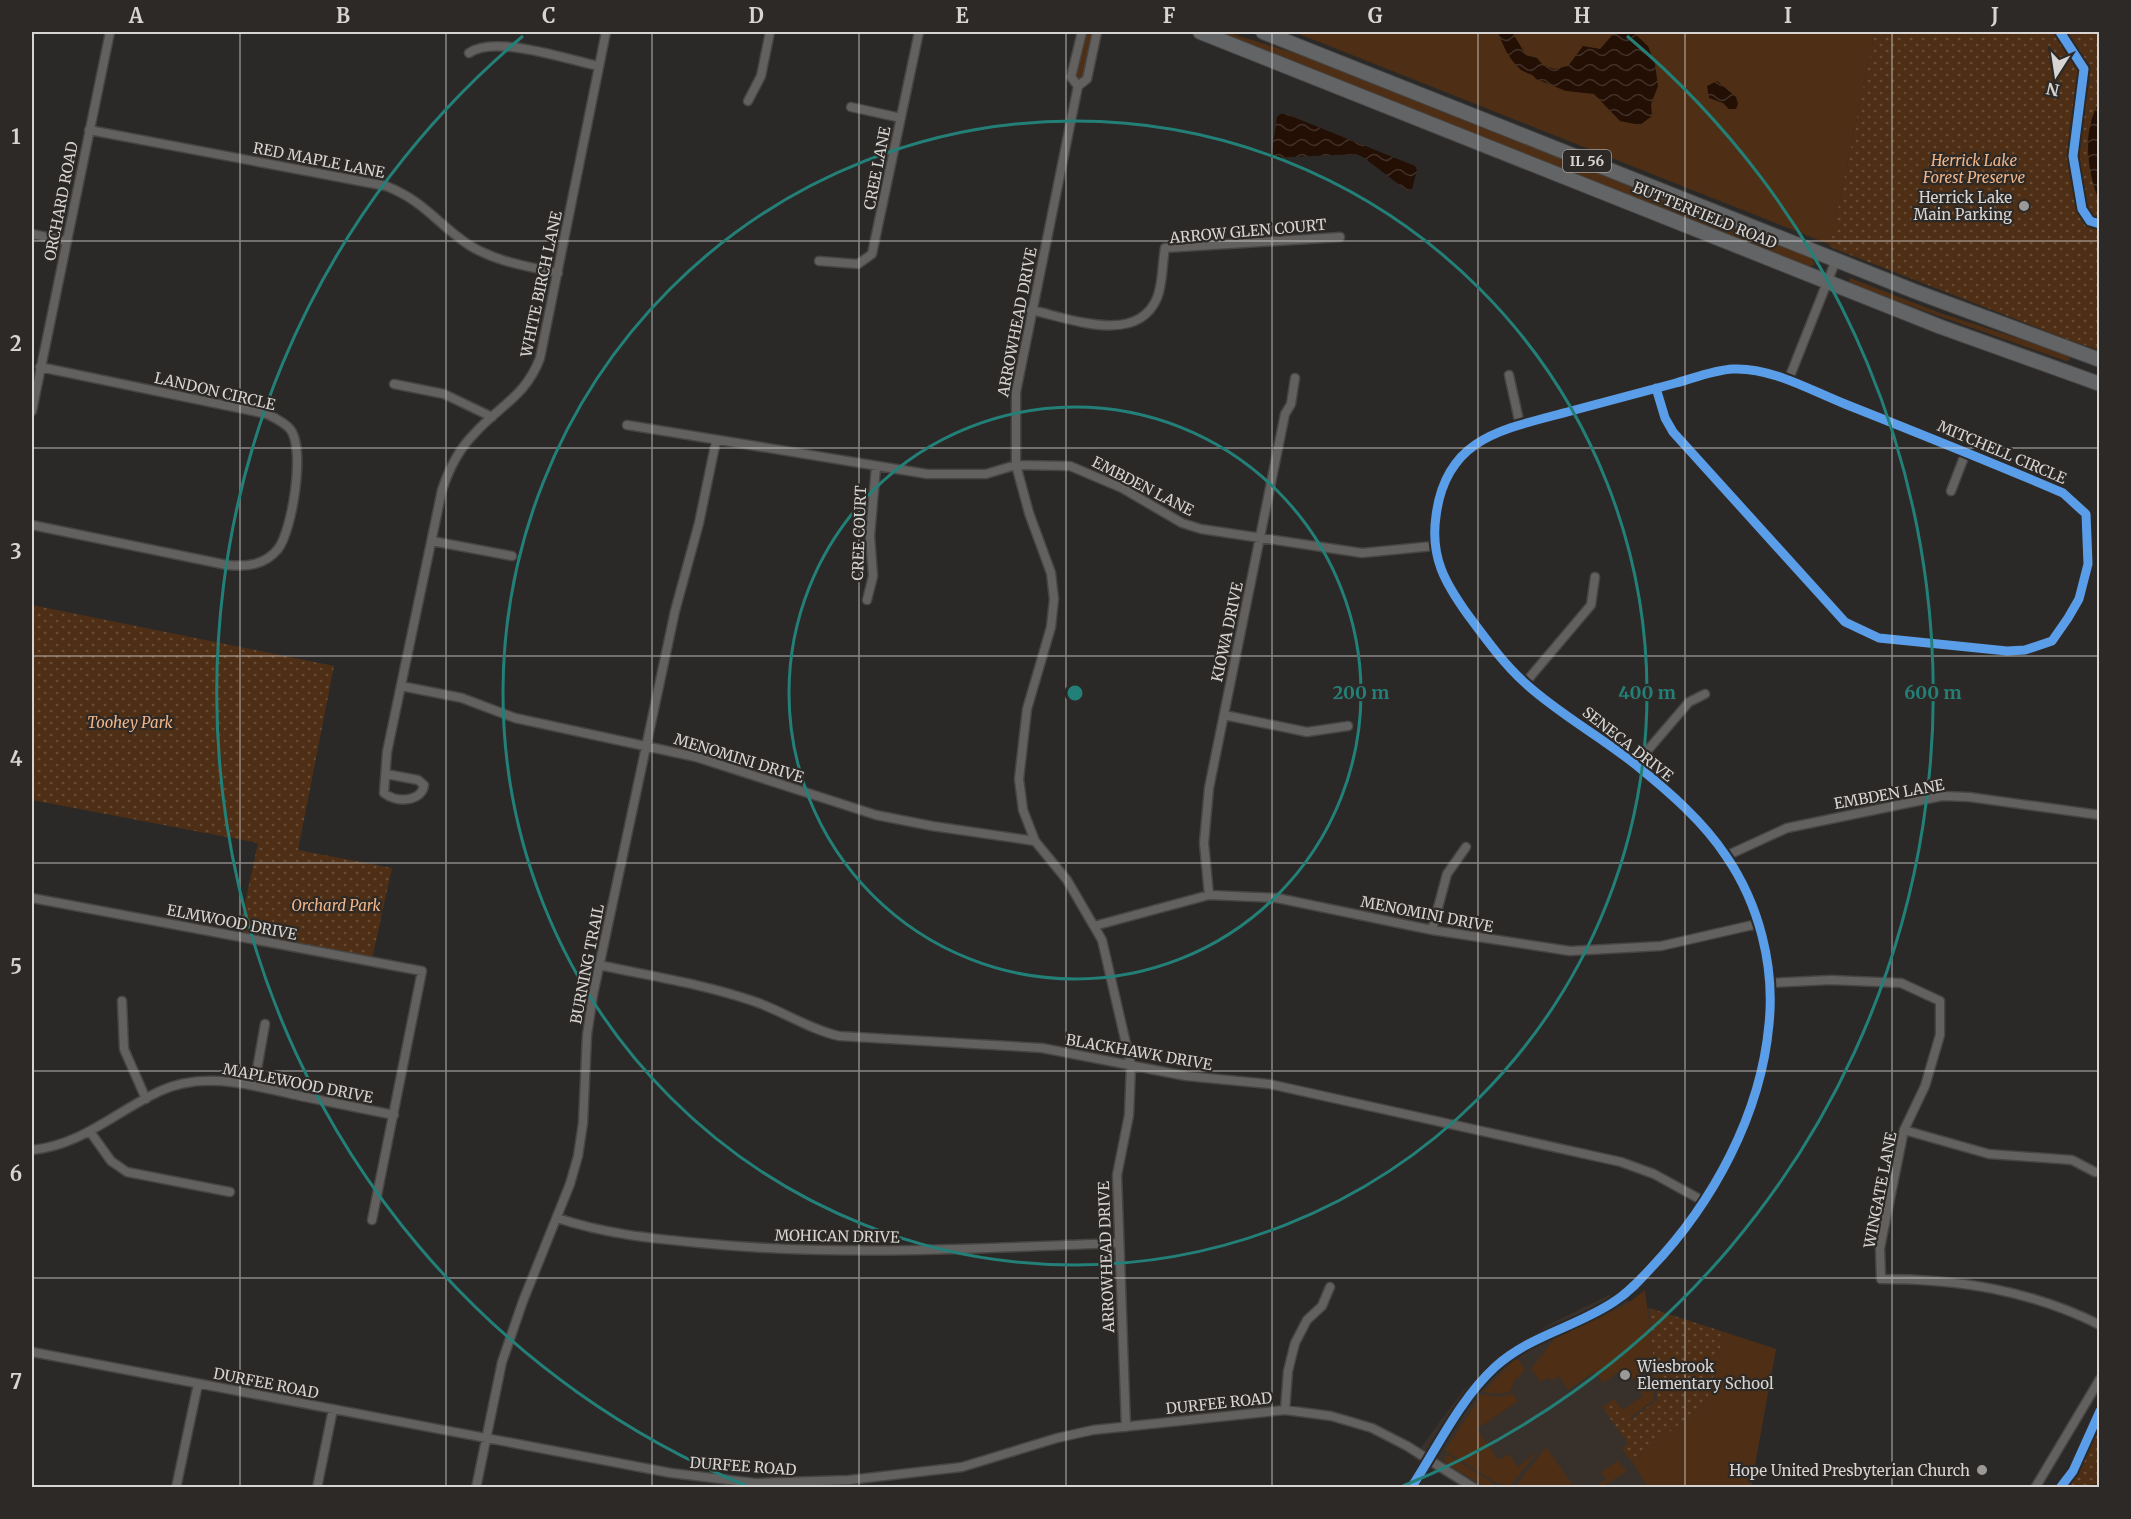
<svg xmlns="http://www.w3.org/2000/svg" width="2131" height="1519" font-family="Merriweather,serif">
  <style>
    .built { fill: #38302a }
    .grass { fill: #4e2f15 }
    .park { fill: url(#park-dots) }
    .water { fill: url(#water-waves) }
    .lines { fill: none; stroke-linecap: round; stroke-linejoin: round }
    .minor-casing { stroke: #464543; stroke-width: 11 }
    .primary-casing { stroke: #464543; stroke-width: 16 }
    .minor { stroke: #626160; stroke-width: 8 }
    .primary { stroke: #626466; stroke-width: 14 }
    .cycleway-casing { stroke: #2c2926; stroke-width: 13 }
    .cycleway { stroke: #5a9eea; stroke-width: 9 }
    .grid { fill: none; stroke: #d7d5d3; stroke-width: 1.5; stroke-opacity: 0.55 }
    .ring { fill: none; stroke: #238078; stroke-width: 3 }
    .poi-dot { fill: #9b9997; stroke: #2c2926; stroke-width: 2 }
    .labels { text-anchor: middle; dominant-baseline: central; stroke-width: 4.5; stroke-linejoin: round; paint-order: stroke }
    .shield { fill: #2c2926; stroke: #a4a19f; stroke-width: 1.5 }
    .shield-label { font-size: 14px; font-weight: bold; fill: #d7d5d3 }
    .street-label { font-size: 15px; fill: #d7d5d3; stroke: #2c2926 }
    .park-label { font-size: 15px; font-style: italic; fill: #f1b589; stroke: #2c2926 }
    .poi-label { font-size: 15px; fill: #d7d5d3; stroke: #2c2926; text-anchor: end }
    .centre { fill: #238078; stroke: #2c2926; stroke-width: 3 }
    .ring-label { font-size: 18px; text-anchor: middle; font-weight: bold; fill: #238078; stroke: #2c2926; stroke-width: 4.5; stroke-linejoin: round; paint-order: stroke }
    .neatline { fill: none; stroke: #d7d5d3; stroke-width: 2 }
    .grid-label { font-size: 20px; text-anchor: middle; font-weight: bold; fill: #d7d5d3 }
  </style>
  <defs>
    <pattern id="park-dots" width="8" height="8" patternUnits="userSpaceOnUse" patternTransform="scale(1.5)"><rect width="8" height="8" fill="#4e2f15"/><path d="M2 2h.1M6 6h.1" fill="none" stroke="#674c36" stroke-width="1.8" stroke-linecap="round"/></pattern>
    <pattern id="water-waves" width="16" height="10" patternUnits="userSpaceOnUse" patternTransform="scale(1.5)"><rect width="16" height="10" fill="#230f04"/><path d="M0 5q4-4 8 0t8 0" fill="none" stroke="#423128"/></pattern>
  </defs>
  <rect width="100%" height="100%" fill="#2b2927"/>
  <path class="built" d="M1609,1295L1776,1349L1751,1487H1462L1413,1458L1462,1392L1496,1357L1552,1323Z"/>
  <path class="grass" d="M1086,32H1093L1083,79L1080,82L1076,79Z
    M1216,32H1227L1332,65L1812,257L1815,264L1808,268Z
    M1294,32H1875L1835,223L2081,344Z
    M1850,278L1940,313L2069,355L2070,360L2066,361L1849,284Z
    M1645,1290L1654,1366L1632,1380L1624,1368L1603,1383L1595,1371L1568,1390L1559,1376L1551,1381L1548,1377L1541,1382L1531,1369L1555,1338L1627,1304Z
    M1724,1332L1776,1349L1751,1487H1648L1632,1462L1707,1402Z
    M1514,1360H1519L1525,1369L1519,1378L1516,1377L1510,1392L1497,1394L1483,1392Z
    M1654,1371V1400L1629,1419L1622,1410L1643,1396L1635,1385Z
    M1482,1394L1498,1397L1513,1394L1518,1401L1477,1429L1498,1460L1509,1454L1518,1467L1538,1451L1509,1487L1495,1482L1445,1450Z
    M1546,1447L1574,1487H1515Z
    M1447,1454L1499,1487H1485L1446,1463L1444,1460Z
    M1618,1461L1627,1471L1602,1487H1598L1597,1486L1606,1479L1601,1472Z"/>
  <path class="park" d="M1875,32H2099V350L2072,341L1830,247Z
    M32,605L334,666L298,850L392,868L372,959L239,931L258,843L32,800Z
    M1649,1308L1724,1332L1707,1402L1632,1462L1622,1449L1628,1443L1602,1407L1614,1399L1631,1420L1657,1400Z
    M2099,1417V1483L2082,1487H2064Z"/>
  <path class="water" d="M1498,32H1512L1526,55L1537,58L1543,65L1554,69L1568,66L1583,46L1600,49L1615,32H1633L1648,46L1655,64L1658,86L1651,104L1652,116L1640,125L1620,121L1594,94L1566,91L1536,79C1532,73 1526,74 1520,69C1509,59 1503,46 1498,32Z
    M1717,81L1736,97L1738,104L1736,109H1729L1723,103L1709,98L1707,86Z
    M2099,103V200C2087,172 2082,130 2099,103Z
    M1280,114H1286L1415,166L1417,170L1412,189L1406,190L1363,157L1356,154L1271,158L1277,117Z"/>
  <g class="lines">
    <defs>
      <path id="minor" d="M1097,32L1087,79L1078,86L1016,392V465L1029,513L1051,573L1054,599L1051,627L1027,709L1019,779L1023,810L1035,841L1067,880L1102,940L1131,1065L1129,1115L1117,1175L1126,1427
        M469,53C495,34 568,60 599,66
        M1078,86L1071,77L1082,32
        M748,101L761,76L770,32
        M851,107L901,118
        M89,130L386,186C426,202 436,223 469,245C496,262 527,266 558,273
        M32,234L67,241
        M819,261L858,264L872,254L919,32
        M1031,310C1069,318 1137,346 1157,298C1163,284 1162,264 1165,248L1340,237
        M1509,375L1520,425
        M1788,381L1836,260
        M394,384L444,394L492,417
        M32,411L110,32
        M627,425L927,474H986L1016,465L1070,466L1122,488L1182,523L1201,529L1362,553L1433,546
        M1951,491L1966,452
        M32,525L227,565C247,567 265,565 278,549C292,531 306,448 290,429C284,422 275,418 267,414L40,367
        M432,541L512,556
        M867,600L873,576L870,536L876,467
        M1525,683L1591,605L1595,577
        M401,686L462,698L515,718L696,757L876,815L932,826L1035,841
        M1224,715L1307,732L1348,726
        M1635,765L1689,702L1705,694
        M386,774L418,780L424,785C422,802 396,803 384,793L387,752L442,490C449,469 458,450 474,434C499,406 526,396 540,358L606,32
        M1726,856L1787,828L1942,796L1969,797L2100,815
        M1209,895L1204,843L1209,788L1285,414L1291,404L1295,378
        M32,898L422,971L372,1220
        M1094,926L1209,895L1277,898L1432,930L1570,951L1661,946L1757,924
        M1432,930L1447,874L1466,847
        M599,965C650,976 704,984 753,1001C783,1011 808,1029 839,1036L1042,1048L1186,1076L1269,1084L1621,1162L1654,1174L1705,1202
        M1770,983L1831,980L1901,983L1940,1001V1035L1925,1086L1904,1130L1880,1248L1881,1279C1958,1279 2030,1290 2100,1325
        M122,1001L124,1049L146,1099
        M254,1086L265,1024
        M1904,1130L1989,1154L2072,1160L2095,1172
        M91,1133L111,1161L127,1172L230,1192
        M32,1150C82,1145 115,1112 160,1091C205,1070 254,1086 300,1096C331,1102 363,1109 394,1115
        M557,1218C606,1234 648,1238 700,1243C839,1257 979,1248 1119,1243
        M32,1352L671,1473L755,1483L849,1480L962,1467L1057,1438L1093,1430L1285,1410L1331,1416L1372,1428L1407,1446L1474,1488
        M1285,1410L1288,1371L1295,1343L1307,1320L1322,1306L1330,1287
        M176,1488L198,1384
        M317,1488L333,1409
        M476,1488L502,1362L523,1301L570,1184L578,1156L583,1123L587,1035L593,995L675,611L699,523L716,441
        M1411,1488C1437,1448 1460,1399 1495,1367C1530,1335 1577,1327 1615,1301C1629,1292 1640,1280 1651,1268C1713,1203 1761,1114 1769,1024C1775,966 1759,904 1726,856C1703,821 1668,791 1636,765C1600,736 1559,714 1525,683C1503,663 1486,639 1468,615C1445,583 1430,557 1436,516C1446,436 1505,429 1571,411C1606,402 1641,392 1676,383C1694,378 1714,370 1733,369C1770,367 1810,390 1845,404C1918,433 1991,462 2063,493L2086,514L2088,564L2079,599L2068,618L2052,641L2025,650L2007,651L1879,638L1845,622L1673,432L1665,418L1656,388
        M2035,1488L2100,1379"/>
      <path id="primary" d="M1200,32L1941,327L2100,384
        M1263,32L1914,291L2100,360"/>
    </defs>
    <use href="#minor" class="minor-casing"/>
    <use href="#primary" class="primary-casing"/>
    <use href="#minor" class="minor"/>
    <use href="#primary" class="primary"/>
    <defs>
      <path id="cycleway" d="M2060,32L2084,69L2073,156L2082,209L2090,221L2100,224
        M1411,1488C1437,1448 1460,1399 1495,1367C1530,1335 1577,1327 1615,1301C1629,1292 1640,1280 1651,1268C1713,1203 1761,1114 1769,1024C1775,966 1759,904 1726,856C1703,821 1668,791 1636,765C1600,736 1559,714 1525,683C1503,663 1486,639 1468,615C1445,583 1430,557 1436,516C1446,436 1505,429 1571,411C1606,402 1641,392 1676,383C1694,378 1714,370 1733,369C1770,367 1810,390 1845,404C1918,433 1991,462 2063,493L2086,514L2088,564L2079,599L2068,618L2052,641L2025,650L2007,651L1879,638L1845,622L1673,432L1665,418L1656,388
        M2060,1488L2073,1471L2100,1411"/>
    </defs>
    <use href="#cycleway" class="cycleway-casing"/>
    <use href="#cycleway" class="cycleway"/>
  </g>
  <path class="grid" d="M240,32V1488M446,32V1488M652,32V1488M859,32V1488M1066,32V1488M1272,32V1488M1478,32V1488M1685,32V1488M1892,32V1488M32,241H2100M32,448H2100M32,656H2100M32,863H2100M32,1071H2100M32,1278H2100"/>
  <g class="ring">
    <circle cx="1075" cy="693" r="286"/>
    <circle cx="1075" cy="693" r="572"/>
    <path d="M747 1486A858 858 0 0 1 523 36M1627 36A858 858 0 0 1 1403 1486"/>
  </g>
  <g class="poi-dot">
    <circle cx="2024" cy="206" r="6"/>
    <circle cx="1625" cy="1375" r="6"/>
    <circle cx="1982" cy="1470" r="6"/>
  </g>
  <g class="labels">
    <rect class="shield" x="1563" y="150" width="48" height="22" rx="4.5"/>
    <g class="shield-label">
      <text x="1587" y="161">IL 56</text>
    </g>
    <g class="street-label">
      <text transform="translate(319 160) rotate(11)">RED MAPLE LANE</text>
      <text transform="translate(877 168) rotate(-79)">CREE LANE</text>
      <text transform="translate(61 201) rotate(-79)">ORCHARD ROAD</text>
      <text transform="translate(1705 215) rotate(22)">BUTTERFIELD ROAD</text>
      <text transform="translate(1248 231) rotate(-5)">ARROW GLEN COURT</text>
      <text transform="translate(541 284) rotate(-78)">WHITE BIRCH LANE</text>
      <text transform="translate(1017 322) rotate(-79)">ARROWHEAD DRIVE</text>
      <text transform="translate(215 391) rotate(13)">LANDON CIRCLE</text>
      <text transform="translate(2002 452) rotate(23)">MITCHELL CIRCLE</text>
      <text transform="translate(1143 486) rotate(27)">EMBDEN LANE</text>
      <text transform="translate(859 533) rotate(-88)">CREE COURT</text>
      <text transform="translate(1227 632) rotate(-78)">KIOWA DRIVE</text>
      <text transform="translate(1628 744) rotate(38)">SENECA DRIVE</text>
      <text transform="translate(739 758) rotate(17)">MENOMINI DRIVE</text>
      <text transform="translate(1889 794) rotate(-10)">EMBDEN LANE</text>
      <text transform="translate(1427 914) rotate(11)">MENOMINI DRIVE</text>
      <text transform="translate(232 922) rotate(11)">ELMWOOD DRIVE</text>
      <text transform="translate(587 964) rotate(-79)">BURNING TRAIL</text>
      <text transform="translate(1139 1052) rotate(10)">BLACKHAWK DRIVE</text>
      <text transform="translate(298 1083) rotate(11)">MAPLEWOOD DRIVE</text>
      <text transform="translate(1880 1190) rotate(-79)">WINGATE LANE</text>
      <text transform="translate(837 1236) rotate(1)">MOHICAN DRIVE</text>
      <text transform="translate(1106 1257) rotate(-92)">ARROWHEAD DRIVE</text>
      <text transform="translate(266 1383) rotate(11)">DURFEE ROAD</text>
      <text transform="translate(1219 1403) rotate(-6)">DURFEE ROAD</text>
      <text transform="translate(743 1466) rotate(4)">DURFEE ROAD</text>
    </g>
    <g class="park-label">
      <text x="1974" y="160">Herrick Lake<tspan x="1974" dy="17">Forest Preserve</tspan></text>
      <text x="130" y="722">Toohey Park</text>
      <text x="336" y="905">Orchard Park</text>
    </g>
    <g class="poi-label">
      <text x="2012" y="197">Herrick Lake<tspan x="2012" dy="17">Main Parking</tspan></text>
      <text x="1637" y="1366" text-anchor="start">Wiesbrook<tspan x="1637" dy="17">Elementary School</tspan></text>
      <text x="1970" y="1470">Hope United Presbyterian Church</text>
    </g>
  </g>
  <circle cx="1075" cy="693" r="9" class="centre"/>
  <g class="ring-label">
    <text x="1361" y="699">200 m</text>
    <text x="1647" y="699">400 m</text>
    <text x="1933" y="699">600 m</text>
  </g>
  <rect width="2131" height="1519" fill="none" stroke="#2c2926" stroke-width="66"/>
  <g transform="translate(2056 75) rotate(192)" stroke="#2c2926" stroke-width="4.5" paint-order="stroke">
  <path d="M0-4.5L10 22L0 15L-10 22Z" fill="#d7d5d3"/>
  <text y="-9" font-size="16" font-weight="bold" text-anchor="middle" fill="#d7d5d3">N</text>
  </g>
  <rect x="33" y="33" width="2065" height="1453" class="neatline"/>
  <g class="grid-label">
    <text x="136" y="23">A</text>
    <text x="343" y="23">B</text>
    <text x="549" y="23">C</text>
    <text x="756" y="23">D</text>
    <text x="962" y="23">E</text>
    <text x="1169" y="23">F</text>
    <text x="1375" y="23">G</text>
    <text x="1582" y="23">H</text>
    <text x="1788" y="23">I</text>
    <text x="1995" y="23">J</text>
    <text x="16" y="144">1</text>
    <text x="16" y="351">2</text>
    <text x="16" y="559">3</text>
    <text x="16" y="766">4</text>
    <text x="16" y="974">5</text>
    <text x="16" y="1181">6</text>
    <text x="16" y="1389">7</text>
  </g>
</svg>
